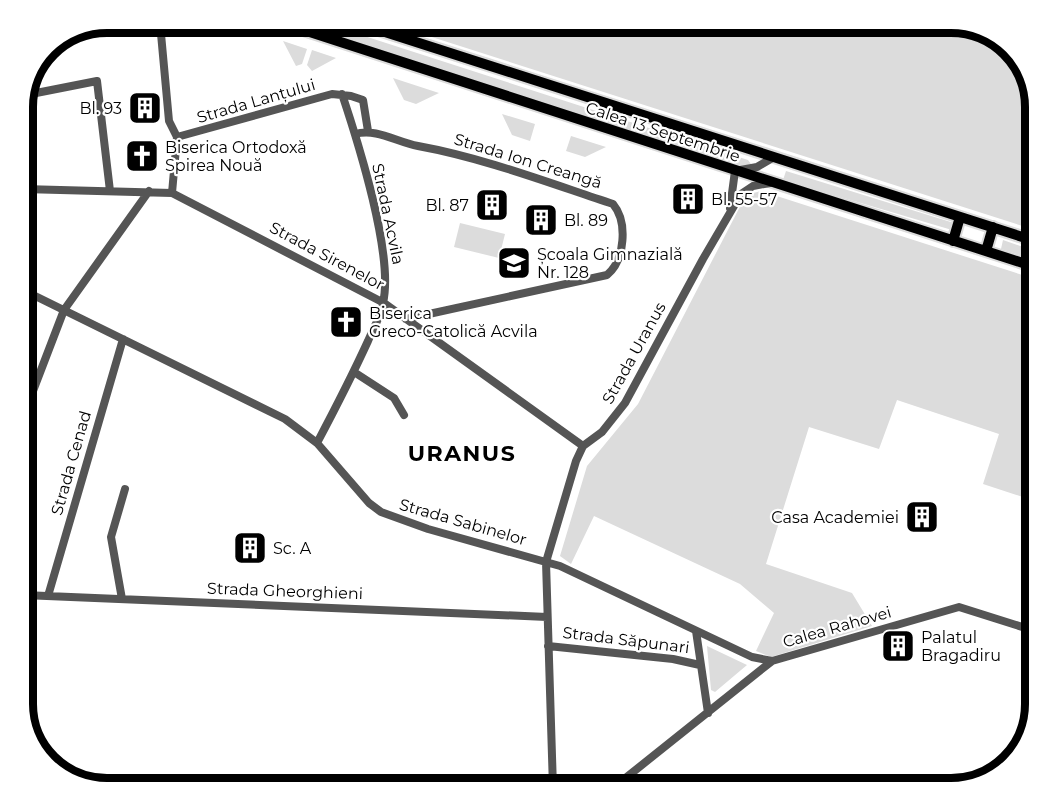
<svg xmlns="http://www.w3.org/2000/svg" width="1058" height="811" font-family="Montserrat,sans-serif">
  <style>
    .green { fill: #dcdcdc }
    .lines { fill: none; stroke-linecap: round; stroke-linejoin: round }
    .major-casing { stroke: #dbdbdb; stroke-width: 14 }
    .minor { stroke: #555; stroke-width: 8 }
    .major { stroke: #000; stroke-width: 10 }
    .labels { text-anchor: middle; dominant-baseline: central; stroke-width: 4.5; stroke-linejoin: round; paint-order: stroke }
    .street-label { font-size: 16px; fill: #000; stroke: #fff }
    .poi-label { font-size: 16px; fill: #000; stroke: #fff; text-anchor: start }
    .district-label { font-size: 22px; font-weight: bold; letter-spacing: 1.5px; fill: #000; stroke: #fff }
    .rim { fill: none; stroke: #000; stroke-width: 8 }
  </style>
  <rect width="100%" height="100%" fill="#fff"/>
  <path class="green" d="M298,23H324L748,160L751,164L745,167Z
    M388,23H951L1003,40L1027,70L1035,107V230Z
    M283,41L307,49L302,64L296,66Z
    M312,50L336,58L312,71L307,65Z
    M393,78L439,93L416,104L404,100Z
    M502,114L535,124L530,141L512,135Z
    M571,136L606,147L585,157L566,151Z
    M786,171L954,223L952,230L783,180Z
    M761,191L1035,279V501L983,484L999,434L897,400L879,449L809,427L766,564L852,593L872,626L771,657L756,651L774,613L740,584L594,516L571,564L560,556L587,466L638,404L746,195Z
    M460,223L505,234L499,258L454,247Z
    M1003,240L1035,251V260L1001,249Z
    M707,646L747,665L715,692L711,690Z"/>
  <g class="lines">
    <defs>
      <path id="major" d="M282,23L1035,267
        M357,23L1035,241
        M953,241L960,217
        M986,251L993,227
        M51,765L61,773"/>
    </defs>
    <use href="#major" class="major-casing"/>
    <path class="minor" d="M160,23L169,121L177,137L172,193
      M26,95L97,81L110,191
      M355,134C377,128 396,142 418,146C484,158 549,183 613,204C628,222 625,260 607,275L406,319
      M177,137L332,94L351,96L363,100L368,131
      M23,189L172,193L384,303L583,446
      M730,208L735,171L757,167L774,157
      M23,290L285,419L317,443L369,503L381,512L428,529L560,566L752,657L772,661
      M354,372L394,398L404,415
      M23,417L64,310L149,191
      M317,443C335,409 352,376 368,341C373,329 381,316 383,303C394,256 358,142 342,94
      M23,595L547,617
      M48,596L123,339
      M122,599L111,537L125,489
      M696,631L708,713
      M548,646L673,659L700,665
      M553,788L546,562L576,461L583,446L602,432L625,403L703,259L741,194L753,186L770,183
      M613,788L772,661L959,607L1035,631"/>
    <use href="#major" class="major"/>
  </g>
  <defs>
    <symbol id="building-square" viewBox="-11 -11 22 22"><rect x="-9" y="-9" width="18" height="18" rx="4" fill="#000" stroke="#fff"/><path d="M-4-6H4V6H1V3H-1V6H-4ZM-2.5-4.3h1.7v1.8h-1.7ZM.8-4.3h1.7v1.8H.8ZM-2.5-1h1.7V.8h-1.7ZM.8-1h1.7V.8H.8Z" fill="#fff"/></symbol>
    <symbol id="church-square" viewBox="-11 -11 22 22"><rect x="-9" y="-9" width="18" height="18" rx="4" fill="#000" stroke="#fff"/><path d="M-1.2-6h2.4v3.5h3.3v2.4h-3.3V6h-2.4V-.1h-3.3v-2.4h3.3Z" fill="#fff"/></symbol>
    <symbol id="school-square" viewBox="-11 -11 22 22"><rect x="-9" y="-9" width="18" height="18" rx="4" fill="#000" stroke="#fff"/><path d="M0-5L7-2L0 1L-7-2ZM-4 1L0 2.5L4 1V4Q0 6-4 4Z" fill="#fff"/></symbol>
  </defs>
  <g fill-rule="evenodd">
    <use href="#building-square" x="126" y="89" width="38" height="38"/>
    <use href="#church-square" x="123" y="137" width="38" height="38"/>
    <use href="#building-square" x="669" y="180" width="38" height="38"/>
    <use href="#building-square" x="473" y="186" width="38" height="38"/>
    <use href="#building-square" x="522" y="201" width="38" height="38"/>
    <use href="#school-square" x="495" y="244" width="38" height="38"/>
    <use href="#church-square" x="327" y="303" width="38" height="38"/>
    <use href="#building-square" x="903" y="498" width="38" height="38"/>
    <use href="#building-square" x="231" y="529" width="38" height="38"/>
    <use href="#building-square" x="879" y="627" width="38" height="38"/>
  </g>
  <g class="labels">
    <g class="street-label">
      <text transform="translate(256 101) rotate(-16)">Strada Lanțului</text>
      <text transform="translate(663 132) rotate(18)">Calea 13 Septembrie</text>
      <text transform="translate(528 161) rotate(17)">Strada Ion Creangă</text>
      <text transform="translate(388 214) rotate(78)">Strada Acvila</text>
      <text transform="translate(327 256) rotate(28)">Strada Sirenelor</text>
      <text transform="translate(634 353) rotate(-61)">Strada Uranus</text>
      <text transform="translate(71 463) rotate(-74)">Strada Cenad</text>
      <text transform="translate(463 522) rotate(16)">Strada Sabinelor</text>
      <text transform="translate(285 591) rotate(2)">Strada Gheorghieni</text>
      <text transform="translate(837 627) rotate(-16)">Calea Rahovei</text>
      <text transform="translate(626 640) rotate(7)">Strada Săpunari</text>
    </g>
    <g class="poi-label">
      <text x="122" y="108" text-anchor="end">Bl. 93</text>
      <text x="165" y="147">Biserica Ortodoxă<tspan x="165" dy="18">Spirea Nouă</tspan></text>
      <text x="711" y="199">Bl. 55-57</text>
      <text x="469" y="205" text-anchor="end">Bl. 87</text>
      <text x="564" y="220">Bl. 89</text>
      <text x="537" y="254">Școala Gimnazială<tspan x="537" dy="18">Nr. 128</tspan></text>
      <text x="369" y="313">Biserica<tspan x="369" dy="18">Greco-Catolică Acvila</tspan></text>
      <text x="899" y="517" text-anchor="end">Casa Academiei</text>
      <text x="273" y="548">Sc. A</text>
      <text x="921" y="637">Palatul<tspan x="921" dy="18">Bragadiru</tspan></text>
    </g>
    <g class="district-label">
      <text x="462" y="453">URANUS</text>
    </g>
  </g>
  <path d="M0 0H1058V811H0ZM107 33H951A74 74 0 0 1 1025 107V704A74 74 0 0 1 951 778H107A74 74 0 0 1 33 704V107A74 74 0 0 1 107 33Z" fill="#fff" fill-rule="evenodd"/>
  <path class="rim" d="M107 33H951A74 74 0 0 1 1025 107V704A74 74 0 0 1 951 778H107A74 74 0 0 1 33 704V107A74 74 0 0 1 107 33Z"/>
</svg>
